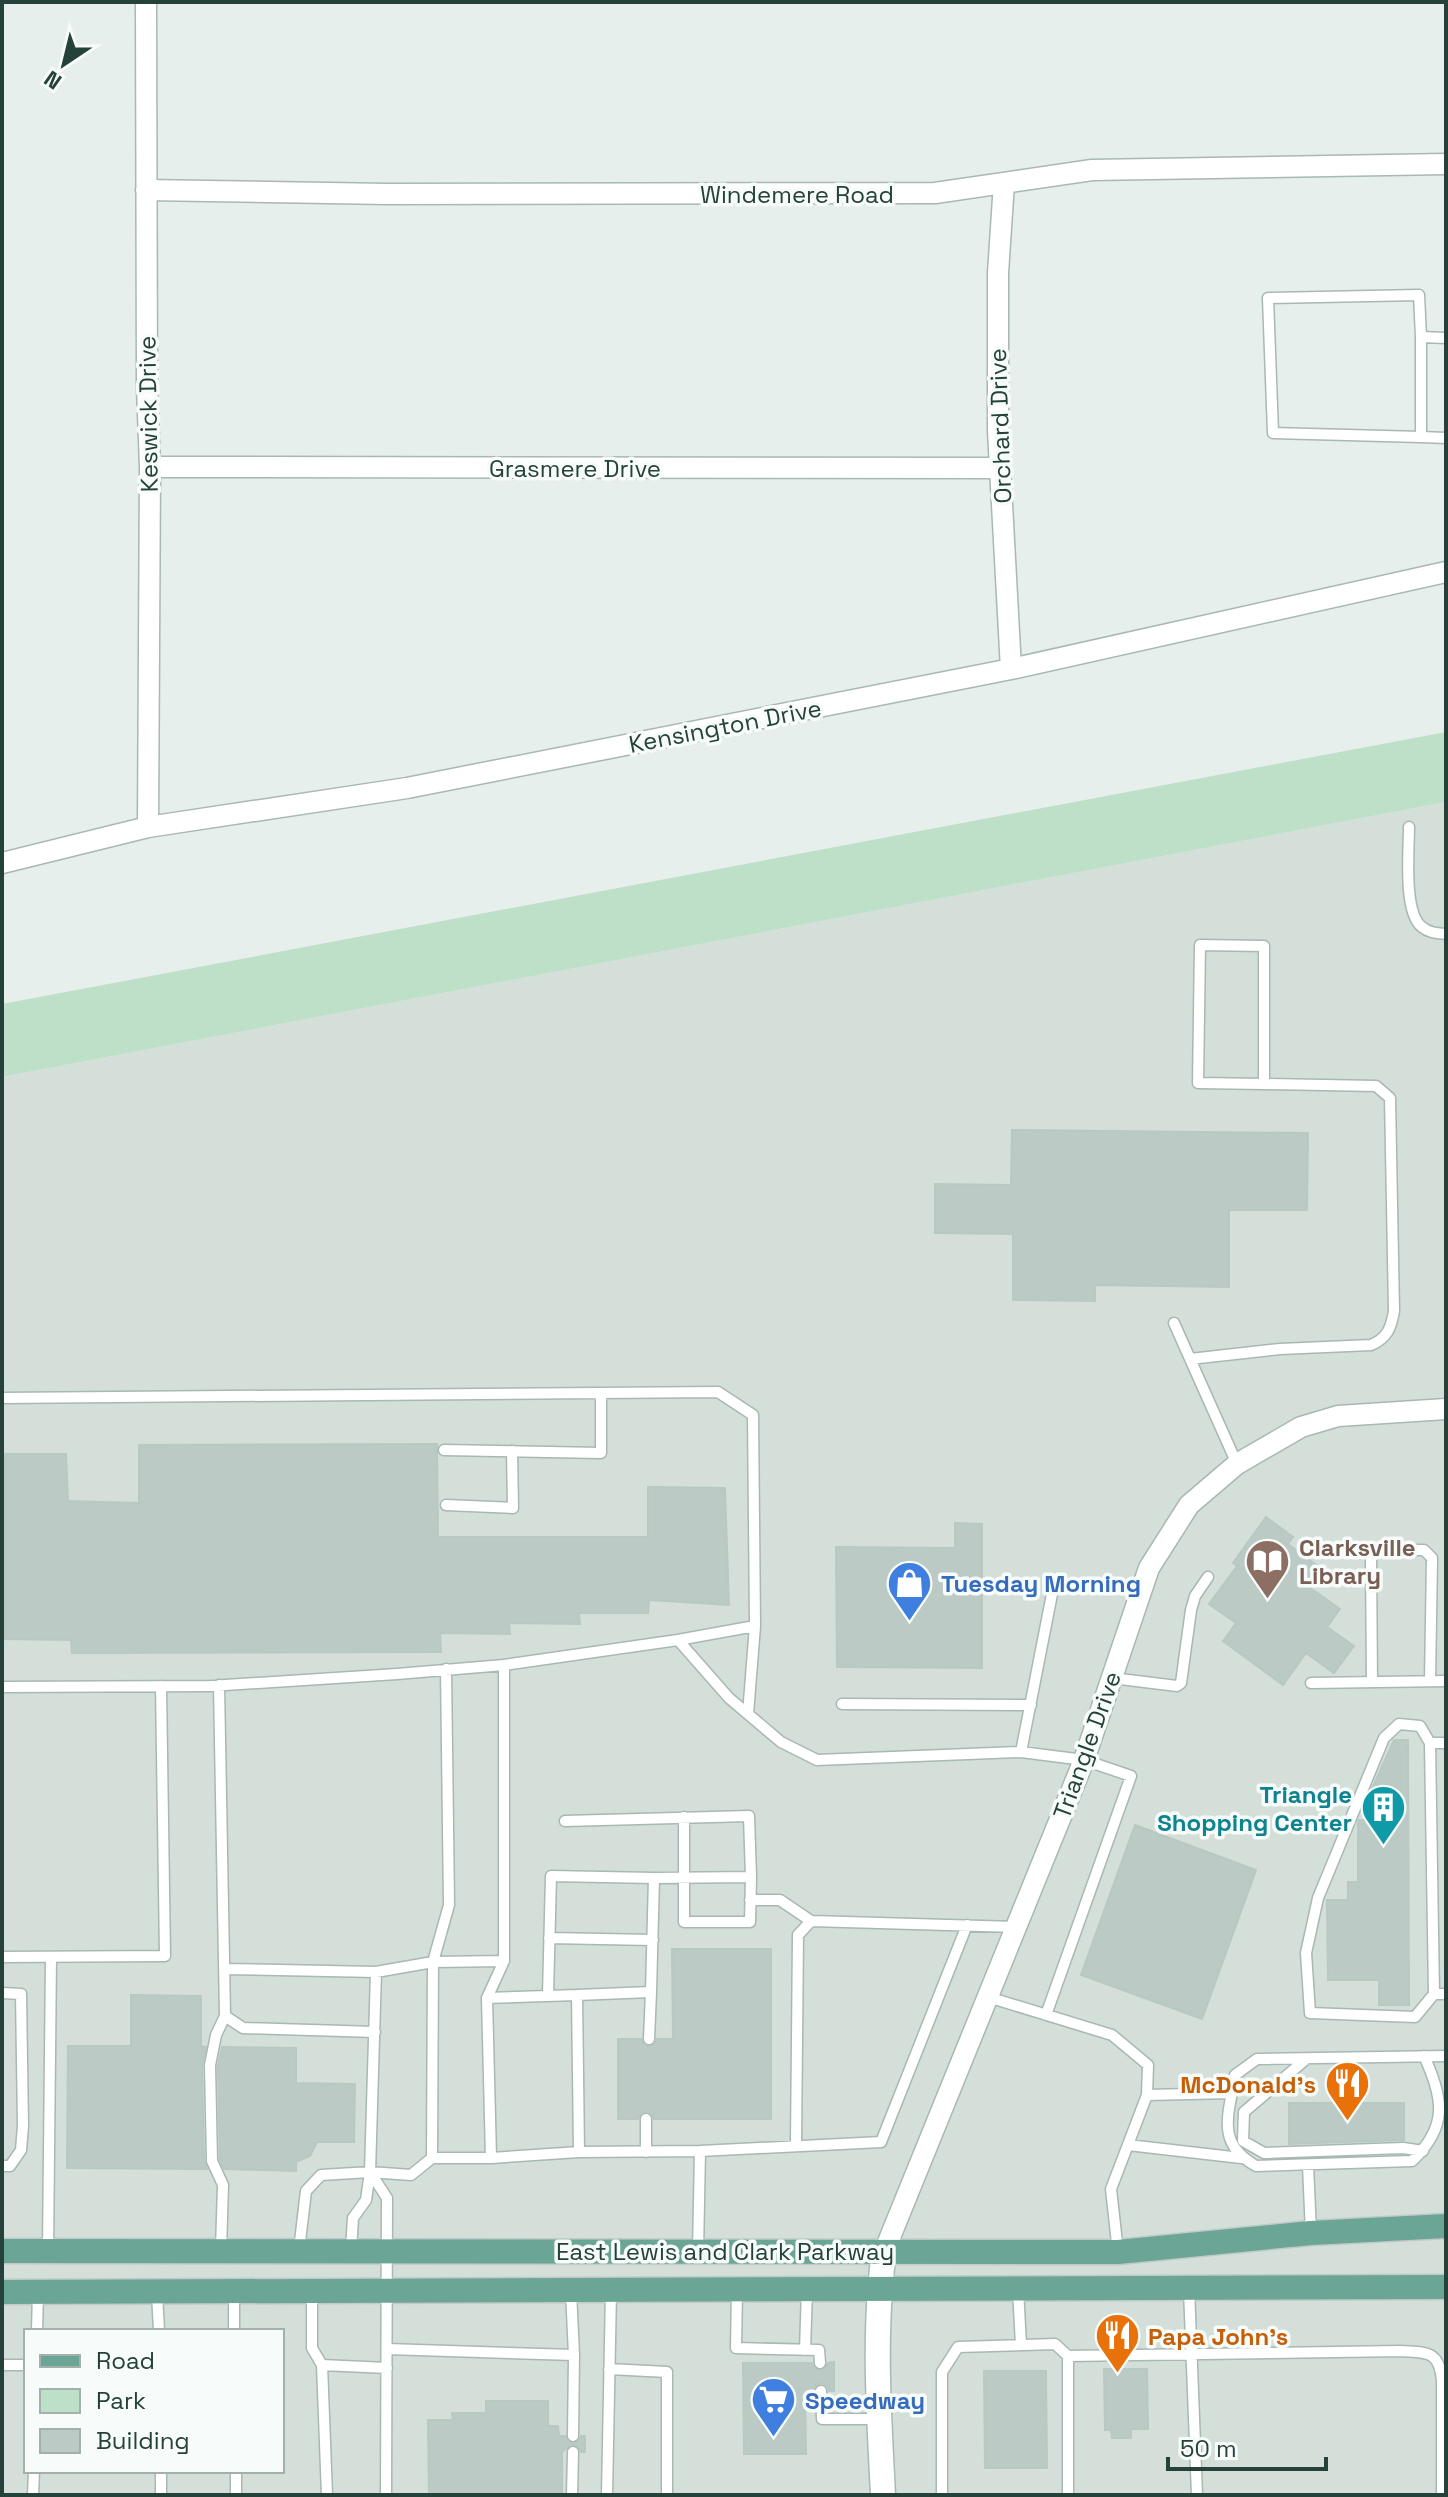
<svg xmlns="http://www.w3.org/2000/svg" width="1448" height="2497" font-family="'Space Grotesk',sans-serif">
  <style>
    .built { fill: #d4dfda; fill-rule: evenodd }
    .green { fill: #bfe0c8 }
    .building { fill: #bbcac4; stroke: #b8c9c2; stroke-width: 2 }
    .lines { fill: none; stroke-linecap: round; stroke-linejoin: round }
    .lane-casing { stroke: #a8b8b2; stroke-width: 13 }
    .street-casing { stroke: #a8b8b2; stroke-width: 23 }
    .secondary-casing { stroke: #a4bbb3; stroke-width: 27 }
    .primary-casing { stroke: #c2cac8; stroke-width: 27 }
    .lane { stroke: #fff; stroke-width: 10 }
    .street { stroke: #fff; stroke-width: 20 }
    .secondary { stroke: #fff; stroke-width: 24 }
    .primary { stroke: #6aa596; stroke-width: 24 }
    .labels { text-anchor: middle; dominant-baseline: central; stroke-width: 7; stroke-linejoin: round; paint-order: stroke }
    .street-label { font-size: 24px; fill: #24423a; stroke: #f7fbf9 }
    .education-label { font-size: 24px; font-weight: bold; fill: #785e54; stroke: #f7fbf9; text-anchor: start }
    .shop-label { font-size: 24px; font-weight: bold; fill: #366cbe; stroke: #f7fbf9; text-anchor: start }
    .culture-label { font-size: 24px; font-weight: bold; fill: #0d838f; stroke: #f7fbf9; text-anchor: end }
    .food-label { font-size: 24px; font-weight: bold; fill: #c56008; stroke: #f7fbf9; text-anchor: end }
  </style>
  <rect width="100%" height="100%" fill="#e6efeb"/>
  <path class="built" d="M1446,802V2495H2V1077ZM26,2331H282V2471H26Z"/>
  <path class="green" d="M1446,732V802L2,1077V1004Z"/>
  <path class="building" d="M1012,1130L1308,1133L1307,1210H1229V1287L1095,1285V1301L1013,1300V1234L935,1233V1184L1011,1185Z
    M437,1444L438,1537H648V1487L725,1488L729,1605L649,1600L648,1613H579L580,1624L509,1623L510,1634L440,1633L441,1652L72,1653L71,1640L2,1639V1454H66L68,1501L139,1503V1445Z
    M1266,1517L1293,1537L1288,1544L1319,1567L1306,1585L1340,1609L1327,1627L1354,1646L1334,1673L1306,1653L1283,1685L1223,1641L1236,1623L1209,1604L1237,1566L1233,1563Z
    M955,1523L982,1524V1668L837,1667L836,1547L955,1548Z
    M1394,1740H1408L1409,2005H1379V1980H1328L1327,1900H1348V1882H1358V1823L1359,1820H1367L1366,1802Z
    M1135,1825L1256,1870L1202,2019L1081,1975Z
    M672,1949H771V2119H654L652,2114L647,2111L641,2113L638,2119H618V2039H641L644,2045L649,2047L655,2044L657,2039H673Z
    M131,1995L201,1996V2046L206,2047L202,2065L204,2161L207,2169L67,2168L68,2046H131Z
    M222,2047L296,2048V2083L355,2084L354,2142H317L310,2156L296,2162V2171L224,2169L220,2159L218,2066Z
    M1289,2103H1404V2140L1289,2144Z
    M834,2362V2391H829L827,2386L822,2383L816,2385L813,2391L805,2392L806,2454H744L743,2363H812L814,2368L820,2371L825,2369L828,2363Z
    M1104,2369H1147L1148,2429H1131V2438H1112L1111,2430H1105Z
    M984,2371H1046L1047,2468H985Z
    M486,2401H548V2426H558L559,2436H565L568,2442L574,2444L579,2441L581,2436H585V2452H581L578,2446L572,2444L562,2452V2495H429L428,2420H453L452,2413H486Z"/>
  <g class="lines">
    <defs>
      <path id="lane" d="M1446,338L1421,337V437L1446,438
        M1421,437L1273,433L1268,298L1419,295L1421,337
        M1409,827C1409,850 1403,913 1422,927C1429,933 1437,933 1446,934
        M1174,1323L1237,1464
        M1190,1359L1280,1349L1371,1345C1387,1338 1391,1329 1394,1311L1390,1098L1376,1086L1264,1084V946L1200,945L1198,1083L1264,1084
        M2,1398L718,1392L753,1415L755,1626L748,1714
        M444,1450L601,1453V1393
        M446,1505L513,1508L512,1451
        M678,1640L755,1626
        M1112,1678L1177,1686L1181,1683L1191,1610L1195,1596L1208,1577
        M1372,1682L1371,1559L1378,1550H1424L1432,1558L1430,1681
        M1311,1683L1446,1681
        M219,1685L225,2016L243,2028L375,2032
        M2,1687L210,1686L397,1674L504,1665L678,1640L729,1698L781,1742L817,1760L1021,1752L1084,1760L1131,1776L1046,2015
        M842,1704L1031,1705
        M1430,1743L1420,1726L1399,1724L1384,1738L1318,1898L1306,1953L1310,2013L1415,2017L1434,1994
        M1446,1743H1430L1434,1994H1446
        M1021,1752L1053,1589
        M684,1817V1922H750L751,1877
        M565,1821L749,1816L751,1877L654,1878
        M750,1900H780L811,1921
        M549,1938L653,1940
        M2,1957L165,1956L161,1686
        M225,1969L376,1972L433,1962L504,1961
        M2,1993L21,1994L23,2126L21,2150L10,2166H2
        M548,1995L551,1876L654,1878L651,1992
        M577,1995L651,1992L649,2039
        M988,1997L1112,2035L1148,2065L1147,2095L1111,2189L1118,2252
        M487,1998L577,1995L579,2152
        M1424,2056C1444,2099 1448,2127 1412,2161L1256,2166C1215,2143 1229,2115 1235,2075L1257,2059L1446,2056
        M1305,2060L1244,2112L1243,2141L1264,2153L1403,2148L1423,2151
        M1147,2095L1232,2093
        M796,2144L798,1935L811,1921L1016,1927
        M1128,2145L1241,2158
        M646,2152V2119
        M432,2158L433,1962L449,1905L446,1669
        M491,2158L579,2152L700,2151L881,2142L967,1925
        M1308,2165L1311,2233
        M370,2172L387,2198L386,2495
        M48,2250L51,1957
        M221,2250L223,2185L212,2161L210,2065L216,2035L225,2016
        M299,2250L306,2191L321,2175L370,2172L411,2175L432,2158H491L487,1998L504,1961V1665
        M351,2250L353,2218L366,2200L370,2172L376,1972
        M698,2252L700,2151
        M1018,2289L1021,2345
        M1189,2289L1197,2495
        M234,2291V2331
        M312,2291V2348L322,2365L387,2368
        M571,2291L574,2355L573,2436
        M737,2291L736,2348L819,2350L820,2363
        M157,2293L159,2331
        M37,2331L38,2292
        M387,2349L574,2355
        M805,2350L807,2290
        M2,2365H26
        M322,2365L327,2495
        M609,2369L667,2372V2495
        M821,2391L822,2419H879
        M236,2471V2495
        M33,2495L34,2471
        M161,2495V2471
        M572,2495L573,2452
        M607,2495L611,2291
        M942,2495V2372L958,2347L1055,2344L1068,2356L1401,2351C1427,2352 1439,2351 1442,2380V2495
        M1068,2495V2356"/>
      <path id="street" d="M146,2L147,387L150,467L148,827
        M1004,183L998,273V431L1011,669
        M146,190L387,194L935,193L1092,170L1446,164
        M150,467L1000,468
        M2,863L148,827L407,788L1011,669L1446,572
        M884,2252L1084,1760L1149,1568L1189,1505L1237,1464L1301,1427L1338,1416L1446,1409"/>
      <path id="secondary" d="M883,2495C879,2415 873,2332 884,2252"/>
      <path id="primary" d="M2,2251L1118,2252L1311,2233L1446,2226
        M2,2292L1446,2287"/>
    </defs>
    <use href="#lane" class="lane-casing"/>
    <use href="#street" class="street-casing"/>
    <use href="#secondary" class="secondary-casing"/>
    <use href="#primary" class="primary-casing"/>
    <use href="#lane" class="lane"/>
    <use href="#street" class="street"/>
    <use href="#secondary" class="secondary"/>
    <use href="#primary" class="primary"/>
  </g>
  <defs>
    <symbol id="library-pin" viewBox="-11 -11 22 30"><path d="M0 17L-7.5 6A9.5 9.5 0 1 1 7.5 6Z" fill="#8d6e63" stroke="#f7fbf9"/><path d="M-6-4Q-3-5.5-.7-3.5V5Q-3 3-6 4ZM6-4Q3-5.5 .7-3.5V5Q3 3 6 4Z" fill="#fff"/></symbol>
    <symbol id="shop-pin" viewBox="-11 -11 22 30"><path d="M0 17L-7.5 6A9.5 9.5 0 1 1 7.5 6Z" fill="#3f7fe0" stroke="#f7fbf9"/><path d="M-5-2.5h2.3a2.7 3.5 0 0 1 5.4 0H5L5.5 6h-11ZM-1.5-2.5h3a1.5 2.3 0 0 0-3 0Z" fill="#fff"/></symbol>
    <symbol id="building-pin" viewBox="-11 -11 22 30"><path d="M0 17L-7.5 6A9.5 9.5 0 1 1 7.5 6Z" fill="#0f9aa8" stroke="#f7fbf9"/><path d="M-4-6H4V6H1V3H-1V6H-4ZM-2.5-4.3h1.7v1.8h-1.7ZM.8-4.3h1.7v1.8H.8ZM-2.5-1h1.7V.8h-1.7ZM.8-1h1.7V.8H.8Z" fill="#fff"/></symbol>
    <symbol id="restaurant-pin" viewBox="-11 -11 22 30"><path d="M0 17L-7.5 6A9.5 9.5 0 1 1 7.5 6Z" fill="#e8710a" stroke="#f7fbf9"/><path d="M-5-6h1v4h1v-4h1v4h1v-4h1v5L-1.5 .5V6h-2V.5L-5-1ZM5-6V6H3V1.5H1.5Q1.5-4 5-6Z" fill="#fff"/></symbol>
    <symbol id="supermarket-pin" viewBox="-11 -11 22 30"><path d="M0 17L-7.5 6A9.5 9.5 0 1 1 7.5 6Z" fill="#3f7fe0" stroke="#f7fbf9"/><path d="M-6-5.5h2.5l.6 2H6L4.5 2H-2.5L-4.4-4H-6ZM-1.5 3.2a1.3 1.3 0 1 0 .1 0ZM3 3.2a1.3 1.3 0 1 0 .1 0Z" fill="#fff"/></symbol>
  </defs>
  <g fill-rule="evenodd">
    <use href="#library-pin" x="1242" y="1536" width="51" height="69"/>
    <use href="#shop-pin" x="884" y="1558" width="51" height="69"/>
    <use href="#building-pin" x="1358" y="1782" width="51" height="69"/>
    <use href="#restaurant-pin" x="1322" y="2058" width="51" height="69"/>
    <use href="#restaurant-pin" x="1092" y="2310" width="51" height="69"/>
    <use href="#supermarket-pin" x="748" y="2374" width="51" height="69"/>
  </g>
  <g class="labels">
    <g class="street-label">
      <text x="797" y="194">Windemere Road</text>
      <text transform="translate(148 414) rotate(-91)">Keswick Drive</text>
      <text transform="translate(1000 426) rotate(-92)">Orchard Drive</text>
      <text x="575" y="468">Grasmere Drive</text>
      <text transform="translate(725 726) rotate(-11)">Kensington Drive</text>
      <text transform="translate(1087 1745) rotate(-70)">Triangle Drive</text>
      <text x="725" y="2251">East Lewis and Clark Parkway</text>
    </g>
    <g class="education-label">
      <text x="1299" y="1547">Clarksville<tspan x="1299" dy="28">Library</tspan></text>
    </g>
    <g class="shop-label">
      <text x="941" y="1583">Tuesday Morning</text>
      <text x="805" y="2400">Speedway</text>
    </g>
    <g class="culture-label">
      <text x="1352" y="1794">Triangle<tspan x="1352" dy="28">Shopping Center</tspan></text>
    </g>
    <g class="food-label">
      <text x="1316" y="2084">McDonald's</text>
      <text x="1148" y="2336" text-anchor="start">Papa John's</text>
    </g>
  </g>
  <rect width="1448" height="2497" fill="none" stroke="#24423a" stroke-width="8"/>
  <rect x="24" y="2329" width="260" height="144" fill="#f7fbf9" stroke="#a3b1ad" stroke-width="2"/>
  <rect x="40" y="2355" width="40" height="12" fill="#6aa596" stroke="#a3b1ad" stroke-width="2"/>
  <text x="96" y="2369" font-size="24" fill="#24423a">Road</text>
  <rect x="40" y="2389" width="40" height="24" fill="#bfe0c8" stroke="#a3b1ad" stroke-width="2"/>
  <text x="96" y="2409" font-size="24" fill="#24423a">Park</text>
  <rect x="40" y="2429" width="40" height="24" fill="#bbcac4" stroke="#a3b1ad" stroke-width="2"/>
  <text x="96" y="2449" font-size="24" fill="#24423a">Building</text>
  <g transform="translate(64 64) rotate(215)" stroke="#f7fbf9" stroke-width="6" paint-order="stroke">
  <path d="M0-6L14 30L0 20L-14 30Z" fill="#24423a"/>
  <text y="-12" font-size="22" font-weight="bold" text-anchor="middle" fill="#24423a">N</text>
  </g>
  <path d="M1168 2457v12h158v-12" fill="none" stroke="#24423a" stroke-width="4"/>
  <text x="1180" y="2457" font-size="24" fill="#24423a" stroke="#f7fbf9" stroke-width="6" paint-order="stroke">50 m</text>
</svg>
